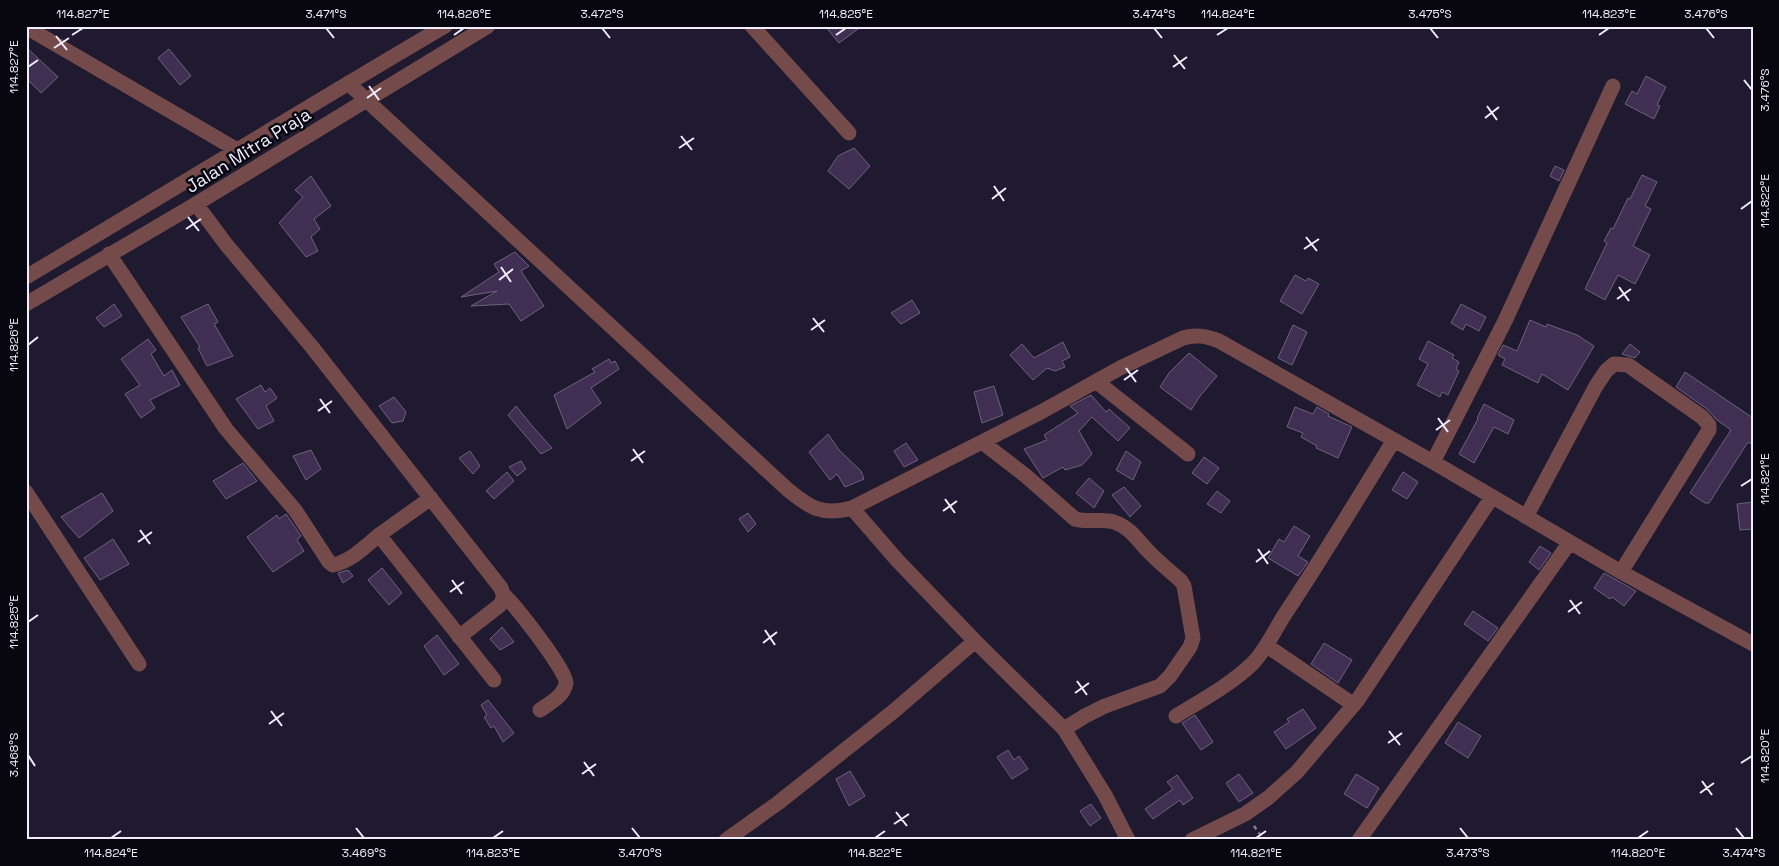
<svg xmlns="http://www.w3.org/2000/svg" width="1779" height="866" font-family="'Space Grotesk',sans-serif">
  <style>
    .building { fill: #412e53; stroke: #6e627c }
    .lines { fill: none; stroke-linecap: round; stroke-linejoin: round }
    .path { stroke: #858194; stroke-width: 2.5; stroke-dasharray: 4 4; stroke-linecap: butt }
    .minor { stroke: #744a4b; stroke-width: 15 }
    .ticks { fill: none; stroke: #f0edfd; stroke-width: 2 }
    .labels { text-anchor: middle; dominant-baseline: central; stroke-width: 5; stroke-linejoin: round; paint-order: stroke }
    .street-label { font-size: 18px; fill: #f0edfd; stroke: #080710 }
    .neatline { fill: none; stroke: #f0edfd; stroke-width: 2 }
    .ticks-label { font-size: 12px; text-anchor: middle; fill: #f0edfd }
  </style>
  <rect width="100%" height="100%" fill="#1f1a30"/>
  <path class="building" d="M825,26H862L839,43Z
    M26,47L58,77L41,93L26,78Z
    M169,49L191,76L180,85L158,58Z
    M1646,76L1666,87L1657,105L1660,106L1654,119L1625,104L1632,91L1637,94Z
    M854,148L870,166L849,189L828,171L838,156Z
    M1555,166L1564,170L1559,181L1550,176Z
    M1642,175L1657,182L1645,206L1651,209L1633,246L1650,255L1635,284L1618,275L1605,300L1585,289L1607,243L1604,241L1611,228L1613,229L1628,198L1630,199Z
    M311,176L331,206L314,219L320,229L311,237L318,251L306,257L279,223L303,197L295,190Z
    M515,252L529,266L521,271L544,306L521,321L509,304L471,306L497,291L461,297L499,272L494,264Z
    M1295,275L1306,281L1308,278L1319,284L1302,314L1280,301Z
    M912,300L920,313L901,324L891,313Z
    M114,304L122,316L104,327L96,318Z
    M208,304L218,322L214,324L233,356L207,366L198,348L200,347L181,317Z
    M1461,304L1486,317L1479,331L1466,324L1463,330L1451,323Z
    M1530,320L1546,327L1547,324L1577,335L1594,346L1568,390L1542,374L1538,383L1502,365L1505,359L1498,355L1503,345L1517,351Z
    M1293,325L1307,332L1292,365L1278,358Z
    M148,339L156,350L151,354L164,376L172,370L180,385L150,400L155,408L141,418L125,394L140,385L121,359Z
    M1428,341L1454,355L1452,358L1459,362L1456,369L1459,371L1448,395L1442,392L1440,397L1417,385L1428,364L1419,359Z
    M1063,342L1070,357L1062,361L1065,367L1055,371L1047,368L1033,380L1010,355L1022,344L1034,358Z
    M1630,344L1640,352L1635,358L1622,354Z
    M1189,353L1217,376L1200,396L1191,410L1160,387L1169,373Z
    M609,359L611,363L615,361L619,369L591,388L601,403L567,429L554,395L595,372L592,369Z
    M1685,372L1753,418V445L1748,442L1709,503H1705L1690,493L1731,430L1717,420L1707,409L1676,387Z
    M261,385L265,392L270,388L277,398L266,406L274,421L258,429L236,399Z
    M994,386L1003,415L982,423L974,392Z
    M1091,395L1106,412L1109,409L1130,428L1118,441L1092,417L1079,431L1092,454L1082,465L1065,470L1063,467L1043,478L1024,449L1047,440L1044,435L1078,413L1070,406Z
    M394,397L406,412L403,421L392,423L379,406Z
    M1484,404L1514,420L1508,434L1494,427L1474,463L1459,454L1478,419L1477,418Z
    M516,406L533,427L552,448L541,454L508,415Z
    M1295,407L1313,414L1317,407L1329,414L1328,416L1352,427L1338,458L1316,448L1317,446L1301,437L1303,433L1287,427Z
    M828,434L839,450L861,471L864,479L845,487L837,474L830,480L809,452Z
    M906,443L918,460L904,467L894,451Z
    M311,450L321,469L306,480L293,456Z
    M470,451L480,466L473,474L459,458Z
    M1126,451L1141,462L1133,480L1116,470Z
    M1204,457L1219,468L1207,484L1192,473Z
    M521,461L526,469L517,476L509,467Z
    M243,463L257,481L226,499L213,481Z
    M507,472L514,481L494,499L486,491Z
    M1403,472L1418,482L1407,499L1392,490Z
    M1089,478L1104,491L1094,508L1076,493Z
    M1124,487L1141,506L1130,517L1112,495Z
    M1217,491L1230,501L1221,513L1207,504Z
    M102,493L113,511L79,538L61,517Z
    M1753,502V529L1740,530L1737,504Z
    M748,513L756,524L748,532L739,519Z
    M286,514L301,536L297,540L304,551L273,572L247,537L277,515L279,519Z
    M1294,526L1310,536L1298,556L1308,562L1298,576L1268,558L1279,539L1284,542Z
    M113,539L129,564L100,580L84,558Z
    M1540,546L1551,553L1539,570L1529,562Z
    M382,568L402,593L389,605L368,580Z
    M348,570L353,576L343,583L338,573Z
    M1604,573L1636,591L1624,606L1612,597L1610,599L1594,588Z
    M1473,611L1498,628L1488,641L1464,624Z
    M502,627L514,642L500,650L490,639Z
    M437,635L459,664L444,675L424,646Z
    M1324,643L1352,660L1338,683L1311,664Z
    M488,700L514,733L503,742L494,726L491,728L484,717L487,715L481,705Z
    M1303,709L1316,728L1286,749L1274,732L1289,722L1287,719Z
    M1195,715L1213,742L1201,750L1182,723Z
    M1458,722L1481,736L1468,758L1445,743Z
    M1008,750L1014,760L1019,756L1028,769L1012,779L997,757Z
    M850,771L865,796L849,806L836,779Z
    M1239,774L1253,793L1239,802L1226,783Z
    M1356,774L1379,788L1367,808L1344,794Z
    M1177,775L1193,798L1183,805L1180,800L1153,819L1145,809L1173,789L1167,782Z
    M1091,804L1101,818L1090,826L1080,811Z"/>
  <g class="lines">
    <path class="path" d="M1254,826L1264,840"/>
    <path class="minor" d="M752,26L849,133
      M26,27L239,151
      M348,83L787,489C810,508 822,516 852,508L1041,412L1120,368L1183,338C1196,334 1206,336 1219,341L1433,462L1621,572L1753,644
      M196,204L225,243L312,347L501,588C504,595 504,598 500,605L459,637
      M109,254L226,429L295,510L329,562L333,565C351,561 365,547 379,535L494,680
      M26,277C166,194 305,108 445,26
      M26,304L196,204L488,26
      M1097,382L1188,454
      M982,442L1026,476L1075,519C1088,523 1102,518 1114,522C1132,528 1139,543 1152,555C1161,564 1171,572 1181,581L1184,586L1193,638L1190,647L1170,676L1160,686L1105,706L1085,716L1064,729
      M1433,462L1505,321L1613,86
      M26,492L139,664
      M852,508L897,560L975,641L1064,729L1105,795L1128,840
      M1526,517L1596,386L1606,371L1614,364L1628,365L1702,417L1709,425V430L1621,572
      M379,535L431,498
      M504,595C515,605 567,671 566,683C564,696 550,703 540,710
      M1267,646L1354,705
      M1176,716C1202,700 1230,685 1252,664C1266,650 1274,631 1285,614C1323,557 1358,498 1394,440
      M726,840L778,803L894,711L975,641
      M1192,840L1245,814L1268,798L1297,772L1357,701L1492,497
      M1359,840L1570,542"/>
  </g>
  <path class="ticks" d="M326,28L334,38M602,28L610,38M1154,28L1162,38M1430,28L1438,38M1706,28L1714,38M72,35L83,28M454,35L464,28M836,35L846,28M1217,35L1228,28M1599,35L1609,28M56,36L67,50M54,48L69,38M1174,55L1185,69M28,67L38,60M1173,67L1187,57M1744,80L1752,90M369,86L379,100M367,98L381,88M1487,106L1497,120M1485,118L1499,107M681,136L692,150M679,148L694,138M994,186L1004,201M992,199L1006,188M1741,209L1752,201M188,217L199,231M186,229L201,219M1306,237L1317,251M1304,249L1319,239M501,267L511,282M499,280L513,269M1619,287L1629,301M1617,299L1631,289M813,318L824,332M811,330L825,320M28,345L38,337M1126,368L1136,382M1124,380L1138,370M320,399L330,413M318,411L332,401M1438,418L1448,432M1436,430L1450,420M633,449L643,463M631,461L645,451M1741,486L1752,479M945,499L955,513M943,511L957,501M140,530L150,544M138,542L152,532M1258,549L1268,564M1256,562L1270,551M452,580L462,594M450,592L464,582M1570,600L1580,614M1568,612L1582,602M28,622L38,615M765,630L775,645M763,643L777,632M1077,681L1087,695M1075,693L1089,683M271,711L282,726M269,724L284,713M1389,731L1400,745M1388,743L1402,733M28,755L35,766M584,762L594,776M1741,763L1752,756M582,774L596,764M1702,781L1712,795M1700,793L1714,783M896,812L907,826M894,824L909,814M356,828L364,838M632,828L640,838M1460,828L1468,838M1736,828L1744,838M111,838L121,831M493,838L503,831M875,838L885,831M1256,838L1266,831M1638,838L1648,831"/>
  <g class="labels">
    <g class="street-label">
      <text transform="translate(248 150) rotate(-32)">Jalan Mitra Praja</text>
    </g>
  </g>
  <rect width="1779" height="866" fill="none" stroke="#080710" stroke-width="55"/>
  <rect x="28" y="28" width="1724" height="810" class="neatline"/>
  <g class="ticks-label">
    <text x="83" y="18">114.827°E</text>
    <text x="326" y="18">3.471°S</text>
    <text x="464" y="18">114.826°E</text>
    <text x="602" y="18">3.472°S</text>
    <text x="846" y="18">114.825°E</text>
    <text x="1154" y="18">3.474°S</text>
    <text x="1228" y="18">114.824°E</text>
    <text x="1430" y="18">3.475°S</text>
    <text x="1609" y="18">114.823°E</text>
    <text x="1706" y="18">3.476°S</text>
    <text transform="translate(14 67) rotate(-90)" y="4">114.827°E</text>
    <text transform="translate(1765 90) rotate(-90)" y="4">3.476°S</text>
    <text transform="translate(1765 201) rotate(-90)" y="4">114.822°E</text>
    <text transform="translate(14 345) rotate(-90)" y="4">114.826°E</text>
    <text transform="translate(1765 479) rotate(-90)" y="4">114.821°E</text>
    <text transform="translate(14 622) rotate(-90)" y="4">114.825°E</text>
    <text transform="translate(14 755) rotate(-90)" y="4">3.468°S</text>
    <text transform="translate(1765 756) rotate(-90)" y="4">114.820°E</text>
    <text x="111" y="857">114.824°E</text>
    <text x="364" y="857">3.469°S</text>
    <text x="493" y="857">114.823°E</text>
    <text x="640" y="857">3.470°S</text>
    <text x="875" y="857">114.822°E</text>
    <text x="1256" y="857">114.821°E</text>
    <text x="1468" y="857">3.473°S</text>
    <text x="1638" y="857">114.820°E</text>
    <text x="1744" y="857">3.474°S</text>
  </g>
</svg>
